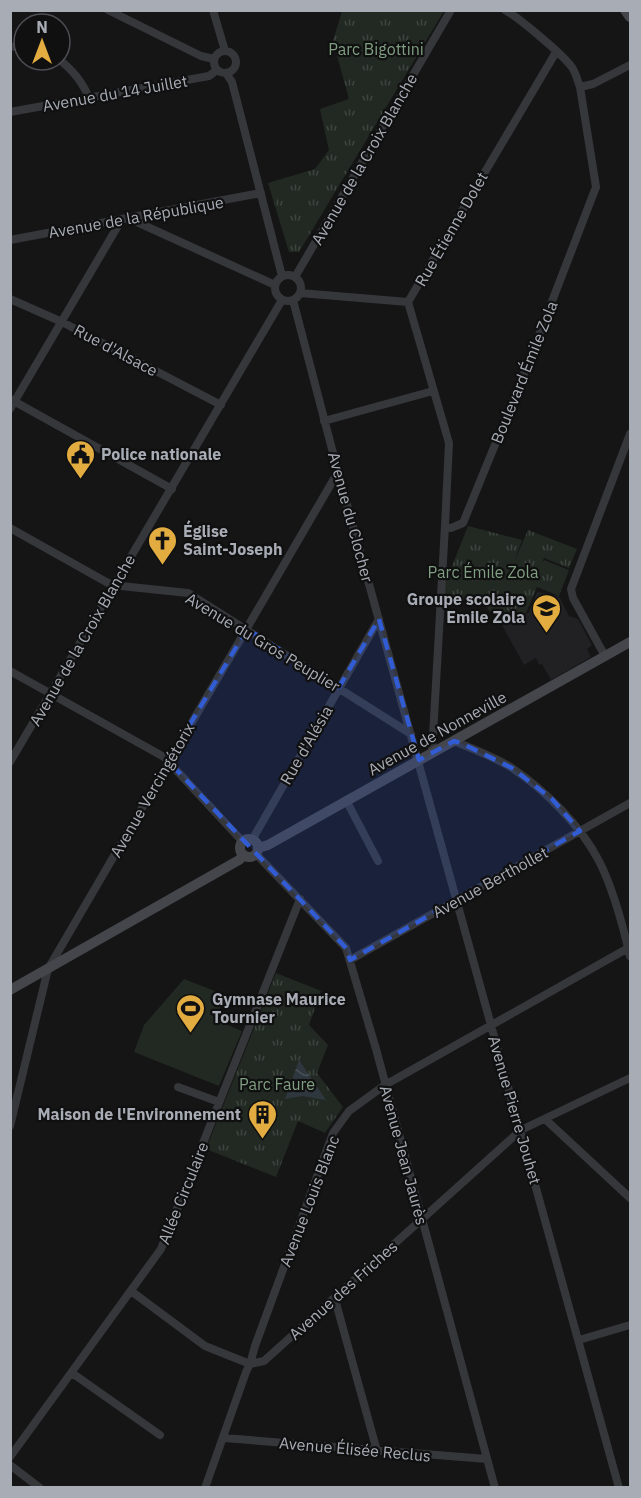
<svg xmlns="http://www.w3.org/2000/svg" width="641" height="1498" font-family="'IBM Plex Sans',sans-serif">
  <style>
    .built { fill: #212123 }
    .grass { fill: url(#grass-tufts) }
    .pitch { fill: #212922 }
    .water { fill: url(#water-waves) }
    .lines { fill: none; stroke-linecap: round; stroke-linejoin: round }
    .street { stroke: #36373b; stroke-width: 8 }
    .secondary { stroke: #44464b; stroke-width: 10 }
    .marked { fill: #325cd3; fill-opacity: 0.2; stroke: #325cd3; stroke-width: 4.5; stroke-dasharray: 12 8; stroke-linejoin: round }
    .labels { text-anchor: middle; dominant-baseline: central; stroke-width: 4.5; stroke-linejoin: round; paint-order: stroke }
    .park-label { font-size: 16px; fill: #809f82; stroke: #101011 }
    .street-label { font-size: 16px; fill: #a8acb5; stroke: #101011 }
    .poi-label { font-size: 16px; font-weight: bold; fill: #a8acb5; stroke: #101011; text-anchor: start }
  </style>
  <defs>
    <pattern id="grass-tufts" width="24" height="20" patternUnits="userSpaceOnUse" patternTransform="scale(1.5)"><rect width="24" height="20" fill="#212922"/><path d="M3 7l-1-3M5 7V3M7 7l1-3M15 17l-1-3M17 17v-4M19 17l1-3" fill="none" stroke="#3e4540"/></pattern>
    <pattern id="water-waves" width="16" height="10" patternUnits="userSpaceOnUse" patternTransform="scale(1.5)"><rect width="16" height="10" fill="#2f373e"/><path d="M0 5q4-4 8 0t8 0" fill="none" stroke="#4a5158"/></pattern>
  </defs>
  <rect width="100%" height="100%" fill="#151516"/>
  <path class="built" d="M537,592L559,596L569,616L578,619L592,645L587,649L591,657L551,680L542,664L539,665L536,658L524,665L501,623L515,615L521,617L529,612Z"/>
  <path class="grass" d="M342,11H444L299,252H289L268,183L315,169L329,150L320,109L349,99L333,41Z
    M468,526L522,540L514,562L528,530L577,549L569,568L544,558L541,564L544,560L569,570L559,596L537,587L526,613L520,616L513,612L499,620L481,602L443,598L444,586Z
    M276,973L321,991L309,1025L328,1045L317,1073L343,1107L325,1133L298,1121L276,1177L206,1149Z"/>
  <path class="pitch" d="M184,979L225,995L215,1020L242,1031L219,1086L134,1052L144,1025Z"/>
  <path class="water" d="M299,1060L326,1100L302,1096L285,1099Z"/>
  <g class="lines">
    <path class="street" d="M108,10L201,56L214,59
      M213,10L225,51
      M10,47L24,46
      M214 62a11 11 0 1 1 22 0a11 11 0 1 1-22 0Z
      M60,60C73,71 82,81 89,98
      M226,73L232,82L282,276
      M580,87L593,84L630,65
      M10,112L209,76L217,70
      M128,218L275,285
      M10,240L261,193
      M275 288a13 13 0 1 1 26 0a13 13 0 1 1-26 0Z
      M295,277L451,10
      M300,293L408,302
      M10,299L62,322L221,405
      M293,300L338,472L619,1488
      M10,399L172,489
      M10,409L122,219
      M324,421L433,391
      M445,526L449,443L408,302L556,52
      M10,528L108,583L121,586L188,593L411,734
      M605,656L573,598L571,589L630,434
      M10,671L164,757L243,842
      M454,741C473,749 495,757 512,768C545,790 581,826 599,861C613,888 623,926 630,956
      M432,753L445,526L451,528L463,523L526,369L596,187L580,87C577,80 576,72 571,66C561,53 519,18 505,10
      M10,762L282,300
      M346,800L378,861
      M252,840L379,619
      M256,854L346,948L376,1049L495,1488
      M350,960L630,803
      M178,1087L219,1102
      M545,1119L630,1198
      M10,1126L48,969L338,472
      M131,1291L205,1346L250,1364L255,1346L333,1133L349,1111L385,1085L630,947
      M333,1299L336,1303L377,1451
      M579,1340L630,1325
      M72,1373L160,1435
      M224,1438L487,1459
      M10,1457L161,1249L300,899
      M10,1465L40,1488
      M205,1488L246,1372L250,1364L264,1361L521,1130L630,1078"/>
    <path class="secondary" d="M625,10L630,17
      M240 848a9 9 0 1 1 18 0a9 9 0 1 1-18 0Z
      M258,848L268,845L630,642
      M10,990L239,860L244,855"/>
  </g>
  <path class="marked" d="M379,619L419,760L454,741L461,743L512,768L552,799L580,831L350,960L346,948L168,761L247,629L339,687Z"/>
  <defs>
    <symbol id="civic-pin" viewBox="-11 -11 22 30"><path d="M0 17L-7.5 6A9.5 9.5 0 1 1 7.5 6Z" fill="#e3ac40" stroke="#101011"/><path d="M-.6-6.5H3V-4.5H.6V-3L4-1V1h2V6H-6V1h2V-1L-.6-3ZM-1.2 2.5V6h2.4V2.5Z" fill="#111"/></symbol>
    <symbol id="church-pin" viewBox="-11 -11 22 30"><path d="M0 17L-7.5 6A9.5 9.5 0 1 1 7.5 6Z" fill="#e3ac40" stroke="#101011"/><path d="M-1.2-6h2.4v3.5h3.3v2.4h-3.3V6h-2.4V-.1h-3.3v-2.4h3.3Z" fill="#111"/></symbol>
    <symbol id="school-pin" viewBox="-11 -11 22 30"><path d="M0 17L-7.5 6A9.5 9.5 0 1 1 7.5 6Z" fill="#e3ac40" stroke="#101011"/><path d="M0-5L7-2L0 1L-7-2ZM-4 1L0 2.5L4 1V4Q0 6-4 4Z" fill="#111"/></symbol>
    <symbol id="stadium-pin" viewBox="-11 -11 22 30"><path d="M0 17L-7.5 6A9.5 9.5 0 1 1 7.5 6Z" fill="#e3ac40" stroke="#101011"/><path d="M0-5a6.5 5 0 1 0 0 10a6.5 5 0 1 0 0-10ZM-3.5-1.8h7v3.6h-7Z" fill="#111"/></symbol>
    <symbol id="building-pin" viewBox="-11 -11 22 30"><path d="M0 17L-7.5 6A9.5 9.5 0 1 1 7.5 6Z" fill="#e3ac40" stroke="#101011"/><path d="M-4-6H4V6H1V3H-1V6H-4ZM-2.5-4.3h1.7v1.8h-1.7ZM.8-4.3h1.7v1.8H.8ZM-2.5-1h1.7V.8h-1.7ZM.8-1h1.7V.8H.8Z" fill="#111"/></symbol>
  </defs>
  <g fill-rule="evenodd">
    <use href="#civic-pin" x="64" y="438" width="33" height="45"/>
    <use href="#church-pin" x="146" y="524" width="33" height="45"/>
    <use href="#school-pin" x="530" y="592" width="33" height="45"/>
    <use href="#stadium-pin" x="174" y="992" width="33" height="45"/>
    <use href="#building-pin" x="246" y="1098" width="33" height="45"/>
  </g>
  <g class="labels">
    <g class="park-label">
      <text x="376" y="49">Parc Bigottini</text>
      <text x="483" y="572">Parc Émile Zola</text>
      <text x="277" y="1084">Parc Faure</text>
    </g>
    <g class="street-label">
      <text transform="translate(115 93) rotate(-10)">Avenue du 14 Juillet</text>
      <text transform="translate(364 159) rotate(-60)">Avenue de la Croix Blanche</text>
      <text transform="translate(136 217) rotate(-10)">Avenue de la République</text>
      <text transform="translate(451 229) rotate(-60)">Rue Étienne Dolet</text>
      <text transform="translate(116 350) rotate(28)">Rue d'Alsace</text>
      <text transform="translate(524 372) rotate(-68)">Boulevard Émile Zola</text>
      <text transform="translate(351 517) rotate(75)">Avenue du Clocher</text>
      <text transform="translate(82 640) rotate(-60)">Avenue de la Croix Blanche</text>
      <text transform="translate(263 642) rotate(31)">Avenue du Gros Peuplier</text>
      <text transform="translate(437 733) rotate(-29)">Avenue de Nonneville</text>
      <text transform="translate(306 745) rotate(-60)">Rue d'Alésia</text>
      <text transform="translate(152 790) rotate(-60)">Avenue Vercingétorix</text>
      <text transform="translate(490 882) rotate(-29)">Avenue Berthollet</text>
      <text transform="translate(515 1110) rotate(74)">Avenue Pierre Jouhet</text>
      <text transform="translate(404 1155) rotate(75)">Avenue Jean Jaurès</text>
      <text transform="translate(183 1193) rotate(-68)">Allée Circulaire</text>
      <text transform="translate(309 1201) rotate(-69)">Avenue Louis Blanc</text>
      <text transform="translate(343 1290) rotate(-42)">Avenue des Friches</text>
      <text transform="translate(355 1449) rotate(5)">Avenue Élisée Reclus</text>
    </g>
    <g class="poi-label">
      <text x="101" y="454">Police nationale</text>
      <text x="183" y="531">Église<tspan x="183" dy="18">Saint-Joseph</tspan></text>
      <text x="525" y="599" text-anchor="end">Groupe scolaire<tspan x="525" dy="18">Emile Zola</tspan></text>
      <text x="212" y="999">Gymnase Maurice<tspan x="212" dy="18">Tournier</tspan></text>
      <text x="241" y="1114" text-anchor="end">Maison de l'Environnement</text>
    </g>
  </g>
  <rect width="641" height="1498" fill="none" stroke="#a8acb5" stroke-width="24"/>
  <g transform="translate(42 42)"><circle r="28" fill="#101011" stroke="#4d4e53" stroke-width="1.5"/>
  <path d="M0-4.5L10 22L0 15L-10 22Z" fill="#e3ac40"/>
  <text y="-9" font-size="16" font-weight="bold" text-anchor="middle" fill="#a8acb5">N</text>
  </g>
</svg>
